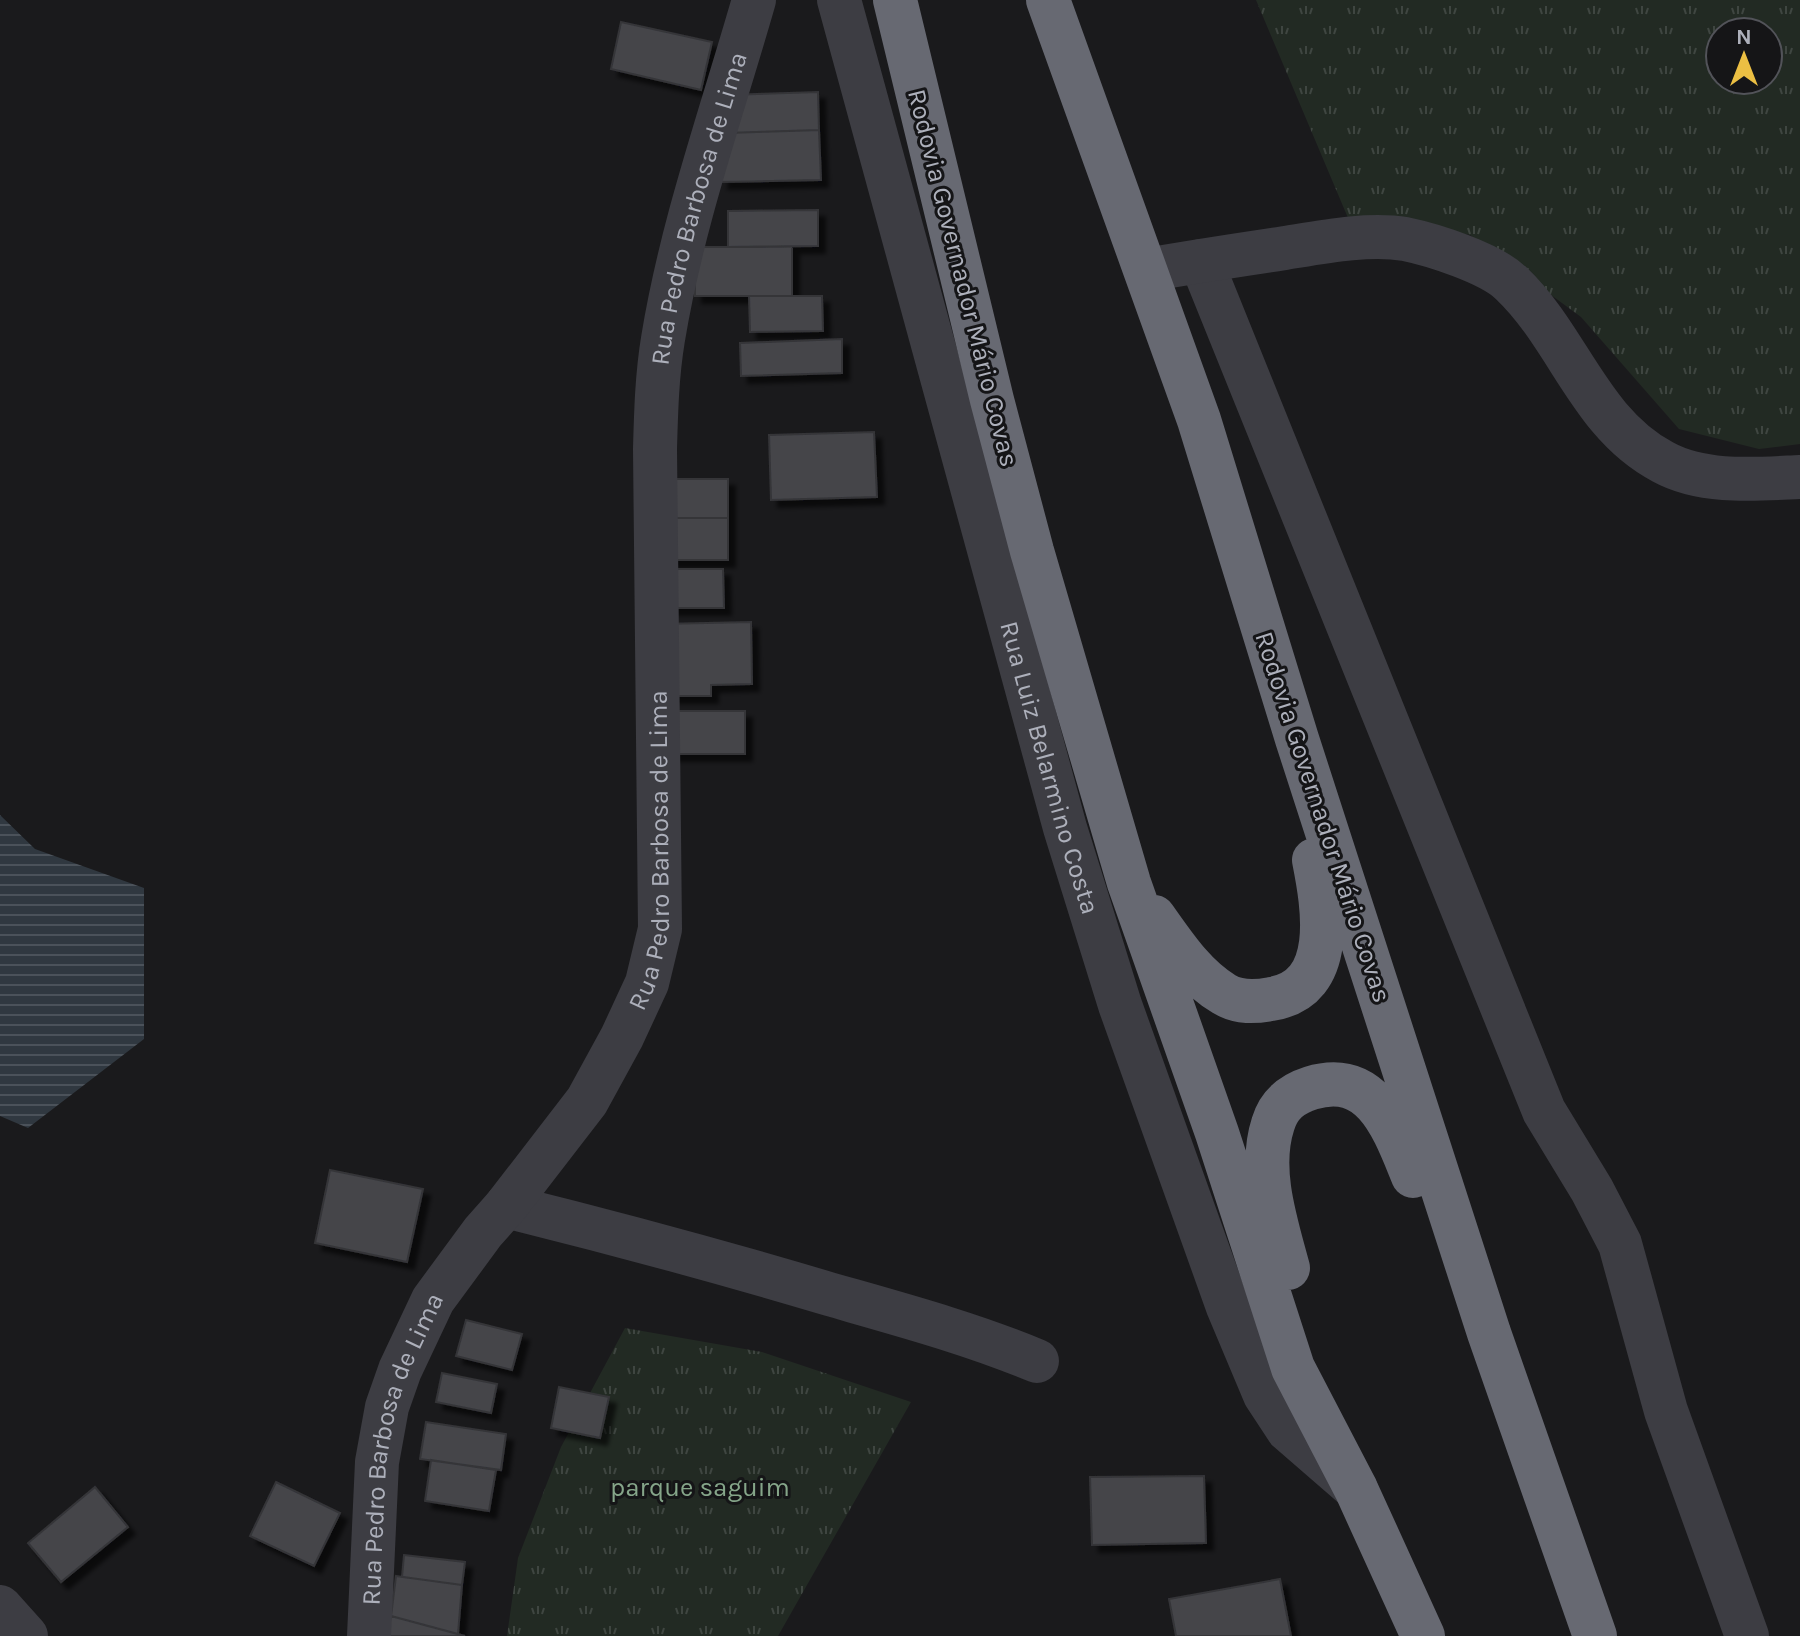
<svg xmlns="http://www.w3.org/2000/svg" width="1800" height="1636" font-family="Karla,sans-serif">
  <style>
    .grass { fill: url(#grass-tufts); fill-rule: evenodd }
    .water { fill: url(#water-rules) }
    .building { fill: #444549; stroke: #343438; stroke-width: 2; filter: url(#shadow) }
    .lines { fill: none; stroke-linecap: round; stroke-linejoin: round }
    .minor { stroke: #3d3d43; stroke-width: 44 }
    .highway { stroke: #676972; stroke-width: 44 }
    .labels { text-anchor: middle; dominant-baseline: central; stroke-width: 6; stroke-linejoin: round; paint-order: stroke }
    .street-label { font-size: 26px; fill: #adb0bb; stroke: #151517 }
    .park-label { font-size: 26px; fill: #85a589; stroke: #151517 }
  </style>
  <defs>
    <pattern id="grass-tufts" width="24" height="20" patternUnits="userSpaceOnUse" patternTransform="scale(2)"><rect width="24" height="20" fill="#222a23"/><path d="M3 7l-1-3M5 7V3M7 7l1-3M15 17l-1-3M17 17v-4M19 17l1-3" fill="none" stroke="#3f4641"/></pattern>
    <pattern id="water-rules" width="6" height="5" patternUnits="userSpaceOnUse" patternTransform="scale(2)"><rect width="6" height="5" fill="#303840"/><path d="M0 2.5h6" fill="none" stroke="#4b525a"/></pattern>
    <filter id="shadow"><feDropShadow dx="7" dy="7" stdDeviation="2" flood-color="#0009"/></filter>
  </defs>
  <rect width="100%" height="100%" fill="#1a1a1c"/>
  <path class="grass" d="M1256,0H1800V444L1759,449L1679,429L1581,317L1470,235L1402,222L1351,225ZM1720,32H1768V80H1720Z
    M625,1328L762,1352L911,1402L778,1636H507L518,1558L561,1447Z"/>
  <path class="water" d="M0,815L35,849L144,888V1039L28,1128L0,1116Z"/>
  <path class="building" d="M621,22L712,42L701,90L611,69Z
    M818,92L819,130L727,133L726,95Z
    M819,130L821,180L721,182L727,133Z
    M818,210V246L728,247V211Z
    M695,247H792V296H695Z
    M749,296H822L823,331L750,332Z
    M842,339V373L741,376L740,343Z
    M874,432L877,497L771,500L769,435Z
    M668,479H728V518H668Z
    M668,518H728V560H668Z
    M660,569H723L724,608H661Z
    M751,622L752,684L711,685V696H662L660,624Z
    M666,711H745V754H666Z
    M330,1170L423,1189L407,1262L315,1243Z
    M466,1320L522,1334L512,1370L456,1356Z
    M442,1373L497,1384L491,1413L436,1402Z
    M559,1387L609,1397L600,1438L551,1428Z
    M426,1422L506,1434L501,1470L420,1459Z
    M431,1460L496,1470L489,1511L425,1501Z
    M1204,1476L1206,1543L1092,1545L1090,1477Z
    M276,1482L340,1513L314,1566L250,1536Z
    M95,1487L128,1527L61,1582L28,1543Z
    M404,1555L465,1562L462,1585L402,1577Z
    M396,1576L462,1585L458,1634L391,1616Z
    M1280,1579L1291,1636H1176L1169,1599Z
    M391,1616L465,1636H386Z"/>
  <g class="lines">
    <g class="minor">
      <path id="s1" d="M839,0L1065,828L1120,1005L1228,1307L1265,1395L1288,1430L1356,1489"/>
      <path d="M1201,261L1544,1111L1592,1190L1620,1244L1666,1411L1747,1636"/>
      <path d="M1146,270C1192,262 1238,255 1285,248C1322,242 1368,233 1405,239C1434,245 1490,263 1511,283C1569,338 1589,423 1663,462C1703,484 1756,479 1800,477"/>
      <path d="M506,1206C615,1233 722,1262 829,1294C899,1314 970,1333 1037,1361"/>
      <path d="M0,1607L26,1636"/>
      <path id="s2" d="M369,1636L377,1462L387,1407L400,1370L433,1300L483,1232L506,1206L587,1101L622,1037L647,983L660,929L655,449C656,412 657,375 663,339C682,223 722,112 754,0"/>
    </g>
    <path class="highway" d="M895,0L992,400L1032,551L1129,883L1217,1133L1293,1368L1356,1489L1423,1636
      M1048,0L1199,420L1297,739L1489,1333L1595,1636
      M1154,917C1174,945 1194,976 1224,994C1239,1003 1255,1002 1271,999C1338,989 1323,906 1314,860
      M1288,1268C1276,1223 1258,1170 1273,1124C1279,1104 1292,1094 1311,1088C1374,1069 1394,1130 1413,1176"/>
  </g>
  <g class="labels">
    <g class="street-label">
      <text stroke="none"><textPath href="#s2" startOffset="1512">Rua Pedro Barbosa de Lima</textPath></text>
      <text transform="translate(963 278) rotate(76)">Rodovia Governador Mário Covas</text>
      <text stroke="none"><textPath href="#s1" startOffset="796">Rua Luiz Belarmino Costa</textPath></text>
      <text transform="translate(1323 817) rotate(72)">Rodovia Governador Mário Covas</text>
      <text stroke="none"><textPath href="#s2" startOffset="864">Rua Pedro Barbosa de Lima</textPath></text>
      <text stroke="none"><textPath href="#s2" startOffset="192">Rua Pedro Barbosa de Lima</textPath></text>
    </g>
    <g class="park-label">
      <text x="700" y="1487">parque saguim</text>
    </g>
  </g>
  <g transform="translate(1744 56)"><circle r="38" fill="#151517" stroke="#525359" stroke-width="2"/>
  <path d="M0-6L14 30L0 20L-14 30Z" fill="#ebbf43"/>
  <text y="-12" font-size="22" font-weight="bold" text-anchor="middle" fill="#adb0bb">N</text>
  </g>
</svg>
